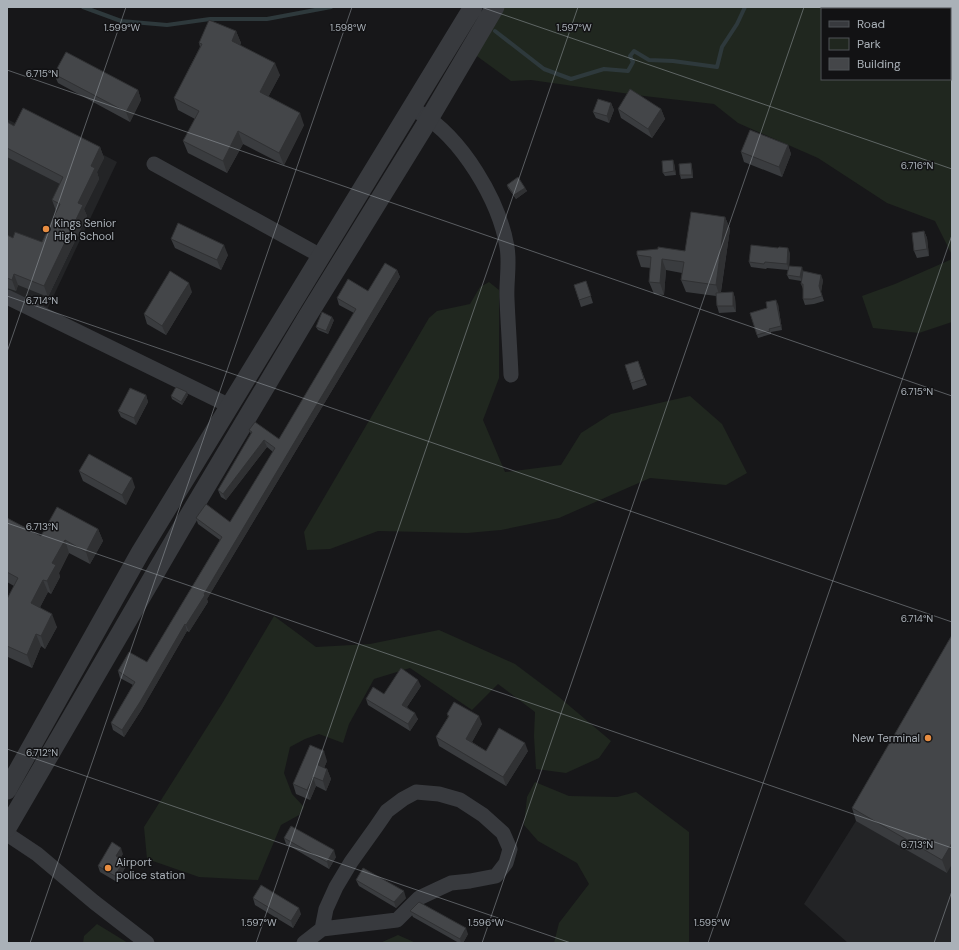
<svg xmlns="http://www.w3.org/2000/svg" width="959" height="950" font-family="'DM Sans',sans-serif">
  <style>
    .built { fill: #232426 }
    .green { fill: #20271f; fill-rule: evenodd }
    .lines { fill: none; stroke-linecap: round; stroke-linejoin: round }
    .stream { stroke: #2e393c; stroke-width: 4 }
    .minor { stroke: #383a3e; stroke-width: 15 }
    .tertiary { stroke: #383a3e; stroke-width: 19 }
    .wall { fill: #3a3c3f }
    .shaded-wall { fill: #303133 }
    .building { fill: #444649; stroke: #303133 }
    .ticks { fill: none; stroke: #aab1b8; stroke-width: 1; stroke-opacity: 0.45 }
    .poi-dot { fill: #e78d41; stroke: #121214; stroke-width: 1.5 }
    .labels { text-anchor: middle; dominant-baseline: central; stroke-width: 3; stroke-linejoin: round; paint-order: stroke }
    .poi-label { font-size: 11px; fill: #aab1b8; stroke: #121214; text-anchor: start }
    .ticks-label { font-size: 10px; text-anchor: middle; fill: #aab1b8; stroke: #121214; stroke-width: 3; stroke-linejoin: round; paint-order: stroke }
  </style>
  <rect width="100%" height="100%" fill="#171719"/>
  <path class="built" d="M26,114L117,162L45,314L7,295V119L17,124Z
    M952,655V943H848L804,904L856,821Z"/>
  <path class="green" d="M502,7H952V255L935,221L887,203L818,158L738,123L714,104L644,96L531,80L511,81L474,54ZM822,9H950V79H822Z
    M952,259V322L919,333L873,328L862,296L895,284Z
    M489,282L499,290V378L483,420L505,472L561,465L581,433L611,414L690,396L722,424L747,473L726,485L650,478L559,518L501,530L467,533L378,531L330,549L307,550L304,532L429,318L437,311L470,304L480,287Z
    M274,616L316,647L370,644L439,630L515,664L559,697L611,741L599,758L566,773L536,769L534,736L535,712L498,684L472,710L410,668L374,679L349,724L343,743L319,734L305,739L290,747L284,773L292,794L304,807L299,815L281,825L258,880L199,877L147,859L144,827L223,702Z
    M535,782L569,796L617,797L636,792L689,832V943H554L559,923L589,884L577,863L538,841L524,825L527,797Z
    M97,924L128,943H83L84,936Z
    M398,935L416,943H380Z"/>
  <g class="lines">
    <path class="stream" d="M83,7L121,21L167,25L210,19H267L331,7
      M495,31L544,69L571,79L604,69L628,71L633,62L630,56L634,51L649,60L673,61L717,67L722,47L737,24L745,7"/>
    <path class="minor" d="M420,113C462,138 499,200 507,247C510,264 506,282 507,299C508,324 510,350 511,375
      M154,164L321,256
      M7,297L230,406
      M7,834L37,854L94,902L147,943
      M304,943L322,929L326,909L336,887L351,862L376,827L387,811L403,799L416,792L439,794L460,800L483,815L503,833L510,849L506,863L496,876L470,881L451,883L438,889L419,898L397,920L322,929"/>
    <path class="tertiary" d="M7,790L140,553L473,7
      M7,828L182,527L307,317L429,119L495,7"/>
  </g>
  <path class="wall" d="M236,31L241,43L240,45L280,75L268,97L304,125L284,165L243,144L227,173L188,153L183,141L195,119L178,110L174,98L200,47L199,43Z
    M54,74L138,90L141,100L130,122L58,83Z
    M611,103L614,110L609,123L596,118L593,112Z
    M618,109H661L665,119L652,138L621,118Z
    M7,122L14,126L100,147L104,158L97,172L99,179L84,209L87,216L48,297L18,285L16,291L7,288V235L13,238L42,242L56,211L52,200L60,184L7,157Z
    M788,145L791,154L782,177L744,162L741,152Z
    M674,163L676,175L665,176L663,173Z
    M691,163L692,167L693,178L681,179L680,175Z
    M507,185L525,188L527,191L516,199L508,188Z
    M725,217L730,229L721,292H733L735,298L736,312L719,313L717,306L716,296L686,292L681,280L682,273L666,270L664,295L654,294L649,282L651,268L641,267L637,255L685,251Z
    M924,231L927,238L929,256L917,258L914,251Z
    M171,239L228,255L221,270L175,248Z
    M790,253L789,266L803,271L823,280L821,292L824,301L814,304L805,305L803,299V289L801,284V281L789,279L787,275L788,270L767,268L766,269L751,267L749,262Z
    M397,270L400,277L207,599L208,602L189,632L187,631L142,709L124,737L113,730L111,723L133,685L120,678L118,671L147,662L220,540L198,524L196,518L230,522L273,452L267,447L226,500L221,497L218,490L251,434L249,430L279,439L354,313L339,305L337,298L368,291Z
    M586,281L593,303L581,307L574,285Z
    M192,292L166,335L147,324L144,314Z
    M778,304L782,330L771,332V334L758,338L750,313L767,308Z
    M334,320L328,334L318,330L316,327Z
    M638,361L647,385L633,390L625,365Z
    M146,395L148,402L136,425L121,417L118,411Z
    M188,395L182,405L172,399L171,396Z
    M79,471L135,487L126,505L83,481Z
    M7,518L41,536L98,529L103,541L90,564L69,553L59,573L60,577L51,594L48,592L40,607L57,627L45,649L41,646L32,668L8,657L7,658V599L14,586L7,582Z
    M952,635L947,873L856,821L852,808Z
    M421,686L407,707L418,719L410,731L368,705L366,699L384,694Z
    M447,714L482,724L472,742L486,751H528L506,786L439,746L436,737L448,717Z
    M327,761L324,768L327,769L331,779L326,791L316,786L310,800L296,794L293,784Z
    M284,838L336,857L329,869L286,844Z
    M123,854L120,858L124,860L126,866L117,882L100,872L98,866Z
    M356,880L406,898L396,908L359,886Z
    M253,898L301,914L293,928L255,905Z
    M410,911L468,934L463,943H459L413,917Z"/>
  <path class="shaded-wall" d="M236,31L241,43L237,53L232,41Z
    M275,63L280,75L264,105L260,92Z
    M138,90L141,100L130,122L126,112Z
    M611,103L614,110L609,123L607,116Z
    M661,109L665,119L652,138L648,129Z
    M300,113L304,125L284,165L279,153Z
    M238,131L243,144L227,173L223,161Z
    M788,145L791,154L782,177L779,167Z
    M100,147L104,158L97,172L99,179L84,209L87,216L48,297L44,286L78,203L91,166Z
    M673,160L674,163L676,175L674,171Z
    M691,163L692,167L693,178L692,175Z
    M525,188L527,191L516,199L514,195Z
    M725,217L730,229L720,297L716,285Z
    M924,231L927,238L929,256L927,249Z
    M224,245L228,255L221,270L217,260Z
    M788,248L790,253L789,270L787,264Z
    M662,259L666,270L664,295L660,283Z
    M802,267L803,271L802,281L800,277Z
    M397,270L400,277L207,599L208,602L189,632L186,625L204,594Z
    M14,274L18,285L16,291L12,280Z
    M821,275L823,280L821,292L824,301L819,286Z
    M189,283L192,292L166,335L162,326Z
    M733,292L735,298L736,312L733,306Z
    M776,300L778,304L782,330L781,326Z
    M332,317L334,320L328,334L326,331Z
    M187,392L188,395L182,405L181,402Z
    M146,395L148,402L136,425L134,418Z
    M264,440L267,447L226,500L223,494Z
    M132,478L135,487L126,505L122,495Z
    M98,529L103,541L90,564L86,552Z
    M65,540L69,553L59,573L60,577L51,594L47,581L52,563Z
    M43,580L48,592L36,615L31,603Z
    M52,614L57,627L45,649L41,636Z
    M185,624L187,631L142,709L124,737L122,730Z
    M36,634L41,646L32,668L27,655Z
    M418,680L421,686L404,711L402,705Z
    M415,713L418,719L410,731L408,724Z
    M479,716L482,724L469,747L466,739Z
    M525,743L528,751L506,786L503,777Z
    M324,751L327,761L321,775L318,765Z
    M327,769L331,779L326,791L323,781Z
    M313,777L316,786L310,800L307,790Z
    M952,843V864L947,873L942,860Z
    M121,848L123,854L118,862L116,856Z
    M334,850L336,857L329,869L327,862Z
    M124,860L126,866L117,882L115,876Z
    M404,891L406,898L396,908L394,902Z
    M299,908L301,914L293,928L291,921Z
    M466,928L468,934L463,943H461L460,939Z"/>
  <path class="building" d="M209,20L236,31L232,41L275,63L260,92L300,113L279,153L238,131L223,161L183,141L199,111L174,98L202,44L199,43Z
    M66,52L138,90L126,112L54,74Z
    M630,89L661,109L648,129L618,109Z
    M598,99L611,103L607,116L593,112Z
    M23,108L100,147L91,166L95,168L78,203L83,205L44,286L14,274L12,280L7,278V235L13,238L15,232L42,242L60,204L52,200L63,177L7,148V122L14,126Z
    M750,130L788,145L779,167L741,152Z
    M673,160L674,171L663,173L662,161Z
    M691,163L692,175H680L679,164Z
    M518,177L525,188L514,195L507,185Z
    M691,212L725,217L716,285L681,280L684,262L662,259L660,283L649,282L651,257L637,255V251L658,249V247L685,251Z
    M178,223L224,245L217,260L171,239Z
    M924,231L927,249L914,251L912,233Z
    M751,245L778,248L779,247L788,248L787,264L765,262L764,264L749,262Z
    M385,263L397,270L204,594L205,595L186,625L185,624L140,702L122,730L111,723L135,682L118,671L129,652L147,662L222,537L196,518L206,504L230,522L275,448L264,440L223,494L218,490L252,432L249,430L255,422L279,439L356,309L337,298L348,279L368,291Z
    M789,266L802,267L800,277L787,275Z
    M170,271L189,283L162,326L144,314Z
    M803,271L821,275L819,286L822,296L812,299H803V284H801Z
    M586,281L591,296L579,300L574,285Z
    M733,292V306H717L716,293Z
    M776,300L781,326L769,329L770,331L757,335L750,313L767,308L766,302Z
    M322,312L332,317L326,331L316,327Z
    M638,361L644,379L631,383L625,365Z
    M176,387L187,392L181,402L171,396Z
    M130,388L146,395L134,418L118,411Z
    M89,454L132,478L122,495L79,471Z
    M57,507L98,529L86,552L65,540L52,563L56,565L47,581L43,580L31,603L52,614L41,636L36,634L27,655L7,646V599L18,578L7,572V518L41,536Z
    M952,635V843L942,860L852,808Z
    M401,668L418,680L402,705L415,713L408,724L366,699L373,687L384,694Z
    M454,702L479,716L466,739L486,751L499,728L525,743L503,777L436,737L449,716L447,714Z
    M310,745L324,751L318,765L327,769L323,781L313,777L307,790L293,784Z
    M291,826L334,850L327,862L284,838Z
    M112,842L121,848L116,856L124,860L115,876L98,866Z
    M363,868L404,891L394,902L356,880Z
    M261,885L299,908L291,921L253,898Z
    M419,902L466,928L460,939L410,911Z"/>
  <path class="ticks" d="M481,7L952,169M7,70L952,396M7,296L952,622M7,352L126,7M7,523L952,848M7,749L571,943M30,943L352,7M256,943L578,7M482,943L804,7M708,943L952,235M934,943L952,891"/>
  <g class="poi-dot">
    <circle cx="46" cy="229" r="4"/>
    <circle cx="928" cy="738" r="4"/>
    <circle cx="108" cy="868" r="4"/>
  </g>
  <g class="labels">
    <g class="poi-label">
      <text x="54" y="223">Kings Senior<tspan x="54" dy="13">High School</tspan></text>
      <text x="920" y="738" text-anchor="end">New Terminal</text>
      <text x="116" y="862">Airport<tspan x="116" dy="13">police station</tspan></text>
    </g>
  </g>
  <g class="ticks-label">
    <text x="122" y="31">1.599°W</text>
    <text x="348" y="31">1.598°W</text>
    <text x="574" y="31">1.597°W</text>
    <text x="42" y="77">6.715°N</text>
    <text x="917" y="169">6.716°N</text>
    <text x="42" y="304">6.714°N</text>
    <text x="917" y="395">6.715°N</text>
    <text x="42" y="530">6.713°N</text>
    <text x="917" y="622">6.714°N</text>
    <text x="42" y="756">6.712°N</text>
    <text x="917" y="848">6.713°N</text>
    <text x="259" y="926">1.597°W</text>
    <text x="486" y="926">1.596°W</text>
    <text x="712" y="926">1.595°W</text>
  </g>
  <rect width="959" height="950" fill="none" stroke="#aab1b8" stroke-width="16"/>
  <rect x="821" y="8" width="130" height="72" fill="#121214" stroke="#4f5256"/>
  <rect x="829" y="21" width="20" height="6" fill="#383a3e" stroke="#4f5256"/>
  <text x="857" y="28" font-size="12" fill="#aab1b8">Road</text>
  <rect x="829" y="38" width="20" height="12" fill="#20271f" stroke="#4f5256"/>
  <text x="857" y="48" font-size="12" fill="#aab1b8">Park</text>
  <rect x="829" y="58" width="20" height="12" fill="#444649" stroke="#4f5256"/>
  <text x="857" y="68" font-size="12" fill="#aab1b8">Building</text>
</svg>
